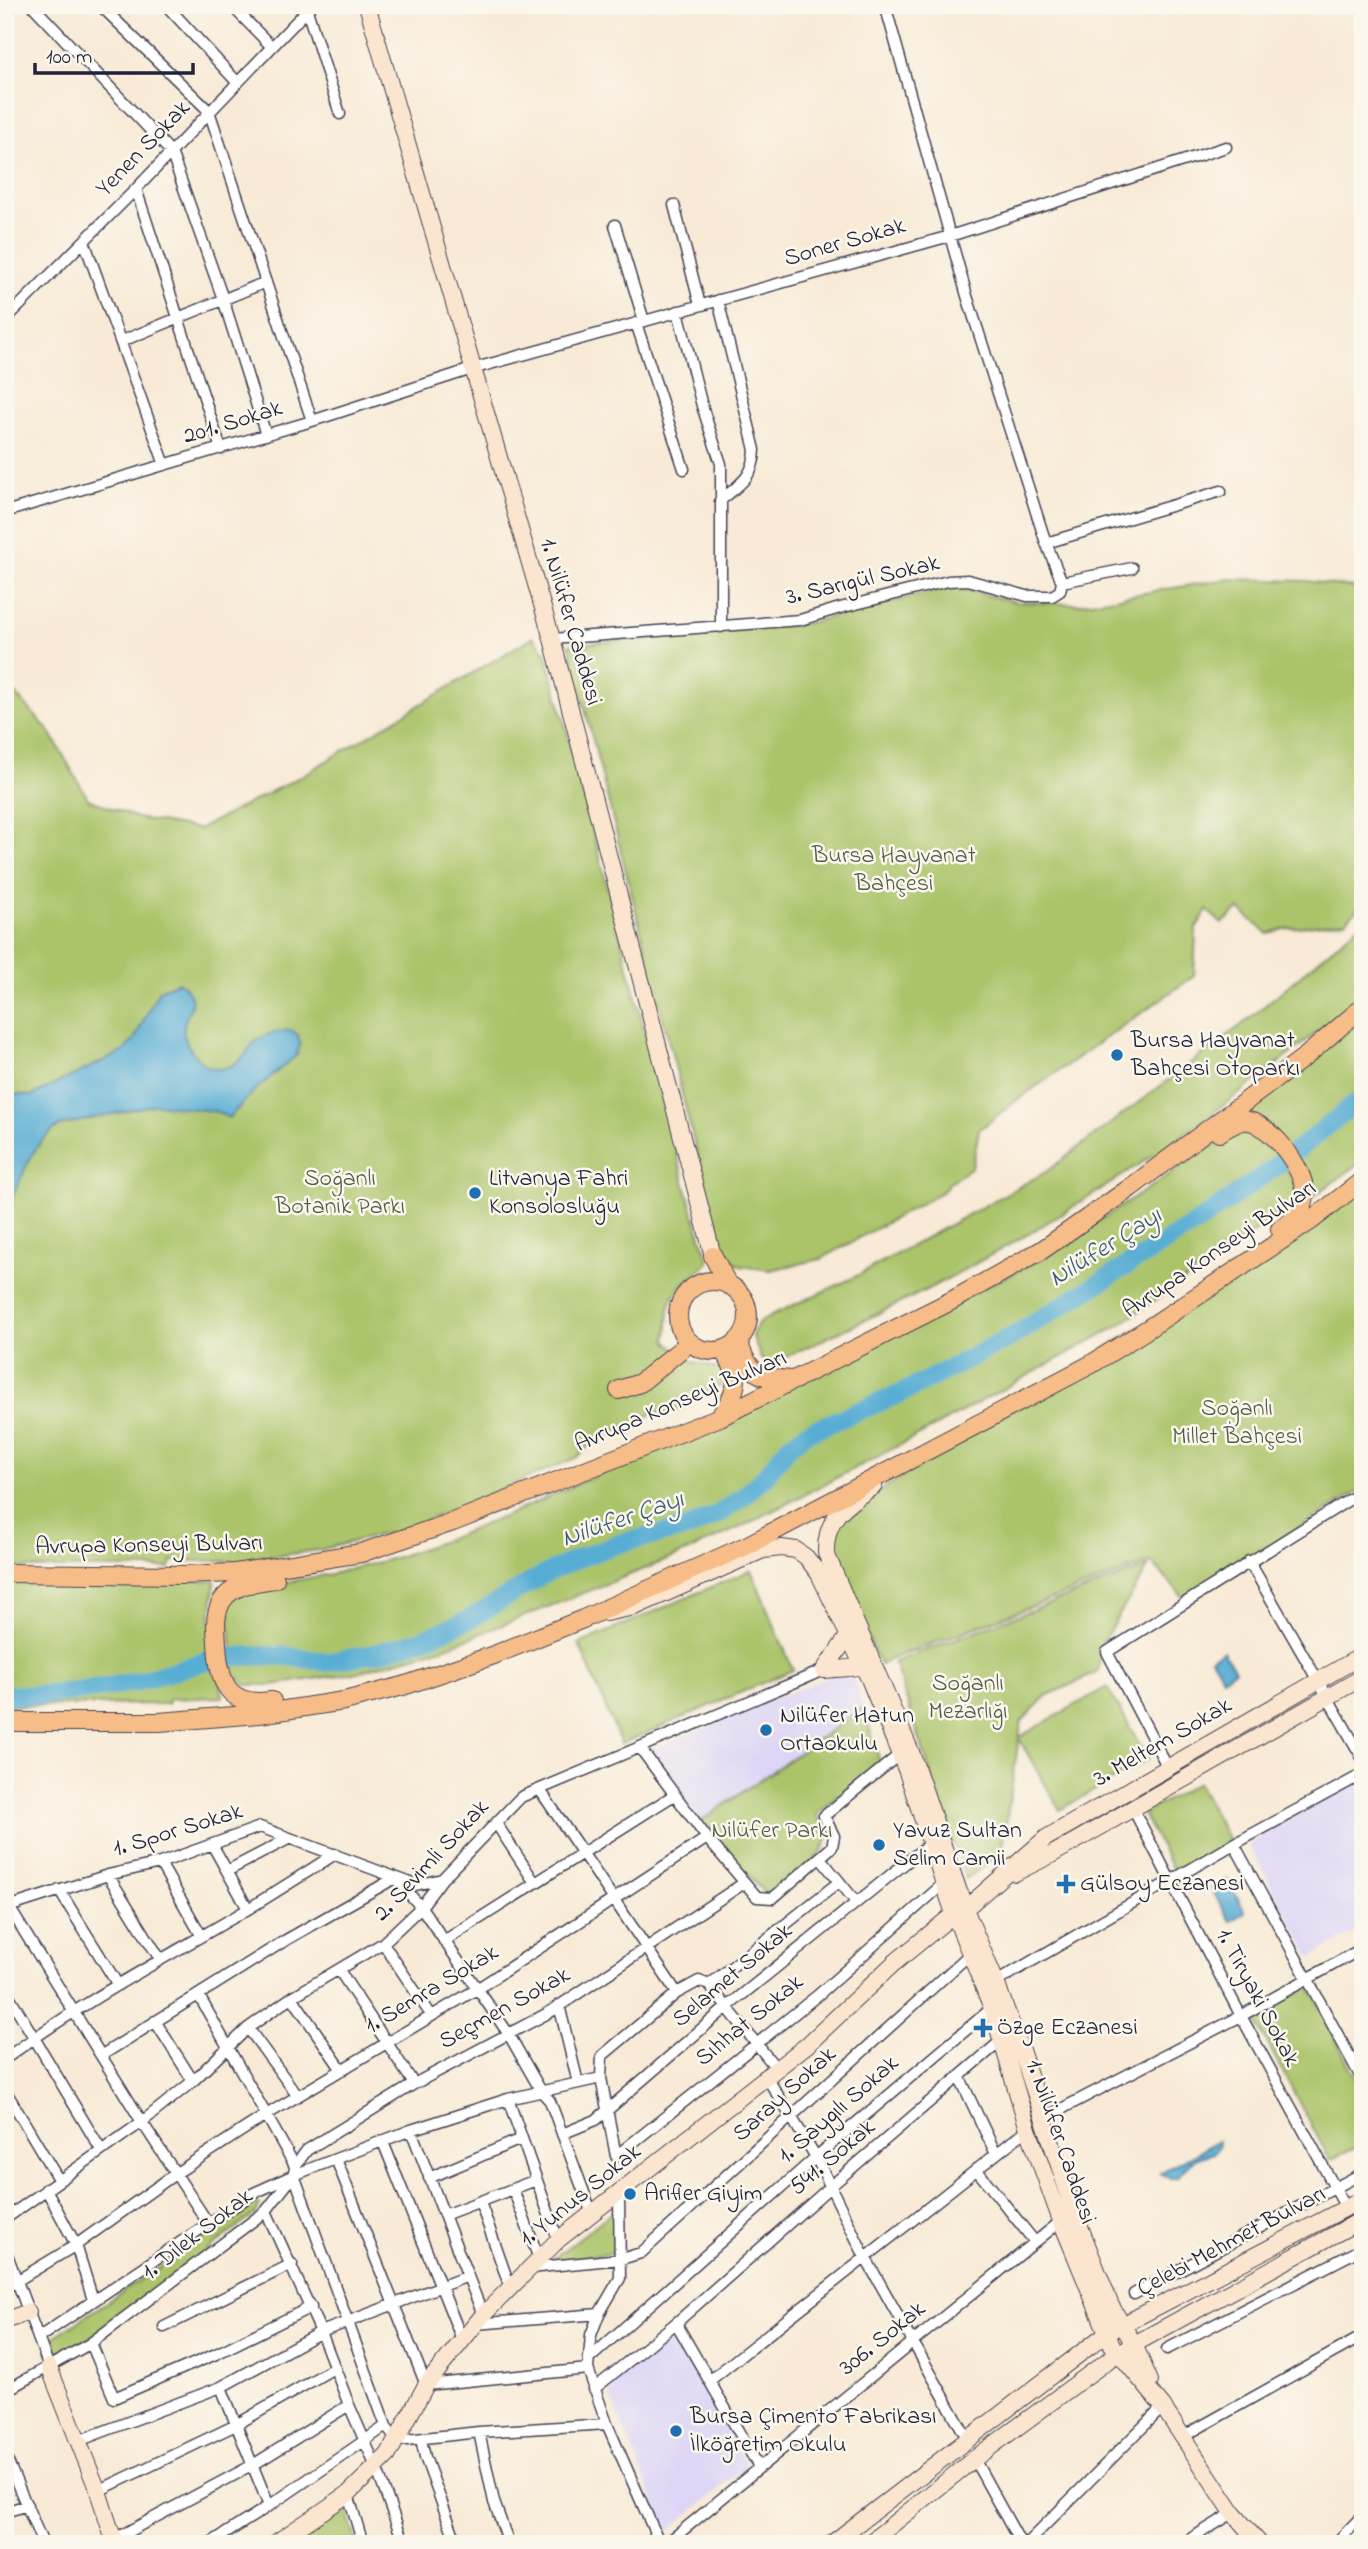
<svg xmlns="http://www.w3.org/2000/svg" width="1368" height="2549" font-family="'Indie Flower',sans-serif">
  <style>
    .built { fill: #ddd5f6 }
    .green { fill: #abc46a; stroke: #667352; stroke-width: 2 }
    .water { fill: #58add4; stroke: #3d6888; stroke-width: 2 }
    .lines { fill: none; stroke-linecap: round; stroke-linejoin: round }
    .river { stroke: #58add4; stroke-width: 19 }
    .street-casing { stroke: #424052; stroke-width: 13 }
    .secondary-casing { stroke: #424052; stroke-width: 18 }
    .primary-casing { stroke: #424052; stroke-width: 20 }
    .street { stroke: #fff; stroke-width: 10 }
    .secondary { stroke: #fce5cf; stroke-width: 16 }
    .primary { stroke: #f7bd88; stroke-width: 18 }
    .poi-dot { fill: #1f6fb2; stroke: #fbf7ec; stroke-width: 2.5 }
    .labels { text-anchor: middle; dominant-baseline: central; stroke-width: 5; stroke-linejoin: round; paint-order: stroke }
    .street-label { font-size: 24px; fill: #22223b; stroke: #fbf7ec }
    .park-label { font-size: 24px; fill: #525b4b; stroke: #fbf7ec }
    .poi-label { font-size: 24px; fill: #22223b; stroke: #fbf7ec; text-anchor: start }
    .water-label { font-size: 26px; font-style: italic; fill: #385a78; stroke: #fbf7ec }
  </style>
  <rect width="100%" height="100%" fill="#fbf7ec"/>
  <filter id="ink" filterUnits="userSpaceOnUse"><feTurbulence type="fractalNoise" baseFrequency=".0143" numOctaves="2"/><feDisplacementMap in="SourceGraphic" scale="14" xChannelSelector="R" yChannelSelector="G"/><feConvolveMatrix kernelMatrix="1 2 1 2 8 2 1 2 1" color-interpolation-filters="sRGB"/></filter>
  <filter id="wash" filterUnits="userSpaceOnUse"><feTurbulence type="fractalNoise" baseFrequency=".00686" numOctaves="4" result="noise"/><feDisplacementMap in="SourceGraphic" scale="28" xChannelSelector="R" yChannelSelector="G"/><feGaussianBlur stdDeviation="1.57" result="paint"/><feColorMatrix in="noise" values="0 0 0 0 0 0 0 0 0 0 0 0 0 0 0 0 0 1.4 0 .05"/><feComposite in="paint" operator="in"/></filter>
  <g filter="url(#wash)">
    <rect width="100%" height="100%" fill="#f8ead6"/>
    <path class="built" d="M837,1673L854,1680L863,1708L701,1821L648,1751Z
      M1362,1776L1363,1928L1311,1957L1248,1844Z
      M675,2334L747,2466L667,2532L610,2396L614,2380Z"/>
    <path class="green" d="M1227,579L1307,581L1363,589V903L1346,921L1282,929L1268,934L1239,909L1222,924L1207,910L1196,929L1194,976L1017,1100L979,1130L972,1167L949,1183L943,1191L821,1259L770,1270L741,1266L722,1253L569,645L803,624L952,587L1016,602L1079,604Z
      M533,637L546,652L686,1189L709,1262C697,1274 678,1284 672,1300C666,1313 670,1327 666,1340L685,1359L725,1371L720,1386L691,1399L690,1404L668,1414L654,1413L595,1440L576,1458L408,1528L319,1550L240,1561H172L170,1568H5V682L50,732L88,799L137,818L199,829L298,778Z
      M1363,922V992C1236,1105 1093,1202 943,1281C887,1311 829,1336 771,1364L761,1359L752,1334L759,1323L772,1315L853,1278L1046,1172L1248,1020Z
      M1363,1018V1161L1312,1197L1248,1114L1263,1098Z
      M1245,1129C1267,1134 1290,1172 1298,1191L1292,1206L1118,1326L923,1433L745,1525L677,1556L449,1646L354,1673L272,1685H247L234,1675L232,1664L229,1604L234,1592L331,1574L391,1559L441,1542L503,1517L721,1421L1043,1258L1226,1137Z
      M1363,1186V1489L1183,1597L1151,1562L893,1658L880,1665L829,1547L835,1526L854,1507Z
      M1149,1566L1102,1643L1098,1672L1046,1696L1022,1721L1019,1737L1107,1687L1148,1759L1060,1810L1019,1739L1002,1848L991,1861L966,1879L894,1662Z
      M751,1570L793,1670L621,1744L579,1644Z
      M5,1580L215,1581L210,1624L223,1697L169,1699L168,1704L5,1706Z
      M863,1708L880,1762L817,1814L827,1839L821,1854L775,1892H763L701,1821Z
      M1197,1783L1228,1839L1233,1840L1177,1872L1173,1870L1143,1814Z
      M1309,1986L1363,2093V2144L1330,2160L1254,2018Z
      M256,2203L260,2206L256,2213L121,2317L57,2358L48,2341Z
      M615,2210L616,2253L550,2261Z
      M346,2508L357,2544H307L305,2538Z"/>
    <path class="water" d="M179,982C207,1004 179,1013 184,1036C186,1044 192,1052 198,1059C213,1075 231,1070 245,1055C248,1051 251,1045 255,1042C264,1034 279,1031 291,1030L298,1035L300,1044L297,1055L254,1091L229,1118L218,1112L157,1104L60,1126C30,1141 22,1183 5,1210V1093L31,1096L124,1051L135,1038L159,990Z
      M1223,1651L1235,1670L1223,1678L1211,1658Z
      M1227,1879L1245,1912L1230,1921L1211,1888Z
      M1218,2141L1219,2146L1214,2153L1195,2158L1176,2178H1169L1160,2173Z"/>
    <g class="lines">
      <path class="river" d="M5,1695H44L96,1689L140,1681L202,1662L243,1656H285L328,1662L377,1653L424,1639L468,1620L543,1575L579,1558L617,1544L692,1527L720,1513L745,1495L765,1476L789,1446L806,1433L902,1393L1013,1336L1201,1220L1274,1168L1363,1098"/>
    </g>
  </g>
  <g filter="url(#ink)">
    <g class="lines">
      <defs>
        <path id="street" d="M32,5L171,152L223,299L266,435
          M100,5L209,111L312,421
          M166,5L237,82
          M231,5L272,47
          M306,7L340,114
          M136,189L221,449
          M674,205L700,305
          M615,225L644,321
          M84,241L165,465
          M718,300L755,450C754,477 740,484 720,501
          M678,311L702,406L721,464V627
          M5,320L136,189L312,5
          M636,323L684,469
          M122,341L266,282
          M5,512L312,421L472,369L950,236L1226,147
          M1046,543L1221,491
          M1062,582L1132,568
          M552,639L800,620L840,608L948,581L968,580L1027,596H1052L1060,591L1062,582L1046,543L967,296L885,5
          M1249,1561L1363,1759
          M640,1748L707,1838L757,1897L773,1898L832,1847L834,1836L824,1816L900,1754
          M1167,1766L1107,1652L1363,1491
          M540,1790L677,1993
          M1132,1807L1241,2016L1346,2208
          M496,1823L535,1883
          M1234,1844L1363,2081
          M213,1846L248,1909
          M821,1859L856,1902
          M160,1863L201,1935
          M227,1871L290,1838
          M108,1875L160,1959
          M839,1882L709,1985L699,1981L677,1993L602,2056L601,2078L616,2156L818,1995L943,1884
          M59,1890L118,1985
          M9,1907L142,2122L208,2223
          M5,1908L108,1875L160,1863L260,1827L416,1885L442,1879
          M444,1941L674,1795
          M383,1943L431,2015
          M339,1970L414,2084
          M996,1982L1234,1844L1363,1774
          M709,1985L776,2068
          M5,1989L101,2150
          M199,1996L295,2166
          M292,1997L342,2070
          M559,2005L578,2083
          M155,2021L193,2081
          M248,2028L297,2095
          M102,2055L286,1940L395,1878L421,1907L508,2033L541,2091L550,2101L592,2214
          M5,2059C81,2002 166,1958 248,1909C277,1891 306,1873 335,1854
          M766,2076L816,2157L865,2257L967,2438
          M960,2078L996,2154
          M5,2090L58,2179
          M508,2099L558,2240
          M1042,2119L1241,2016L1363,1948
          M411,2130L483,2315
          M562,2134L596,2120L727,2007L929,1844
          M383,2142L463,2342
          M336,2159L426,2385L588,2369
          M976,2169L1035,2242
          M294,2175L386,2426L397,2441L479,2432L607,2424
          M429,2178L521,2139
          M46,2189L76,2245L93,2300
          M513,2189L539,2259
          M619,2194L620,2278L599,2314L591,2335L588,2369L607,2424L660,2544
          M480,2202L510,2287
          M266,2211L321,2332L349,2405L376,2467L404,2544
          M444,2215L536,2180
          M5,2219L142,2122L193,2081L248,2028L292,1997L383,1943L421,1907L442,1879L521,1797L824,1670
          M5,2249L49,2367
          M529,2268L621,2259L641,2253L971,1953
          M5,2288L76,2245L175,2174L266,2115L477,1989L707,1838
          M1134,2294L1363,2173
          M676,2323L759,2467
          M476,2324L599,2314
          M164,2327L292,2264
          M38,2338L254,2193L294,2175L411,2130L508,2099L601,2078
          M91,2343L114,2398L216,2354L311,2307
          M1167,2349L1363,2248
          M589,2359L816,2157L992,2008
          M709,2381L1028,2129
          M221,2387L269,2506
          M594,2389L676,2323L831,2186L1002,2040
          M5,2391L91,2343L266,2211L294,2175L295,2166L307,2150L414,2084L550,2012L744,1883
          M479,2432L494,2502L509,2544
          M1184,2436L1363,2336
          M421,2439L425,2457L457,2544
          M78,2441L221,2387L321,2332L468,2276
          M5,2455L43,2544
          M974,2459L1021,2544
          M98,2491L236,2425L334,2368
          M348,2494L363,2544
          M5,2512L27,2505
          M105,2544L253,2465L349,2405
          M209,2544L269,2506L386,2426
          M666,2544L1061,2221
          M1026,2544L1163,2407
          M1182,2544L1233,2513
          M1335,2544L1363,2515"/>
        <path id="secondary" d="M367,5L552,639L713,1256
          M874,1486C846,1505 825,1516 826,1553L911,1752L965,1909L996,1982L1021,2050L1075,2214L1111,2306L1134,2344L1150,2381
          M606,1613L635,1607L763,1550L782,1548L796,1550L806,1557L819,1574L870,1681L907,1772L954,1914L992,2008L1028,2129L1061,2221L1112,2345L1163,2407L1233,2513L1260,2544
          M824,1670L849,1635L855,1632
          M824,1670C838,1668 858,1669 870,1664
          M1015,1873L1051,1855L1363,1677
          M5,2321L28,2312
          M49,2367L98,2491L115,2544
          M274,2544L348,2494L388,2455L426,2385L483,2315L558,2240L807,2045L893,1964L954,1914L965,1909L1046,1838L1363,1655
          M831,2544L1107,2333L1363,2199
          M868,2544L974,2459L1118,2353L1363,2219"/>
        <path id="primary" d="M1219,1133C1227,1128 1239,1119 1249,1121C1273,1126 1311,1176 1304,1201C1301,1214 1290,1222 1280,1229
          M713,1256L728,1285
          M678 1316a35 35 0 1 1 70 0a35 35 0 1 1-70 0Z
          M738,1340C748,1375 761,1379 795,1380
          M619,1390L640,1383L690,1342
          M721,1415C738,1390 743,1375 722,1350
          M5,1573L182,1575L235,1573L361,1553L453,1522L720,1417L951,1301L1042,1250L1130,1188L1306,1056L1363,1007
          M272,1701C227,1707 219,1683 217,1643C216,1629 214,1614 222,1601C232,1584 257,1582 275,1579
          M5,1722H159L259,1714L344,1701L403,1686L494,1655L583,1619L748,1545L1090,1365L1146,1330L1312,1220L1363,1180"/>
      </defs>
      <use href="#street" class="street-casing"/>
      <use href="#secondary" class="secondary-casing"/>
      <use href="#primary" class="primary-casing"/>
      <use href="#street" class="street"/>
      <use href="#secondary" class="secondary"/>
      <use href="#primary" class="primary"/>
    </g>
  </g>
  <g class="poi-dot">
    <circle cx="1117" cy="1055" r="7"/>
    <circle cx="475" cy="1193" r="7"/>
    <circle cx="766" cy="1730" r="7"/>
    <circle cx="879" cy="1845" r="7"/>
    <path d="M1062.5 1873.5h7v7h7v7h-7v7h-7v-7h-7v-7h7z"/>
    <path d="M979.5 2017.5h7v7h7v7h-7v7h-7v-7h-7v-7h7z"/>
    <circle cx="630" cy="2194" r="7"/>
    <circle cx="676" cy="2431" r="7"/>
  </g>
  <g class="labels">
    <g class="street-label">
      <text transform="translate(144 149) rotate(-46)">Yenen Sokak</text>
      <text transform="translate(845 243) rotate(-16)">Soner Sokak</text>
      <text transform="translate(233 423) rotate(-17)">201. Sokak</text>
      <text transform="translate(863 581) rotate(-13)">3. Sarıgül Sokak</text>
      <text transform="translate(570 622) rotate(74)">1. Nilüfer Caddesi</text>
      <text transform="translate(1220 1250) rotate(-34)">Avrupa Konseyi Bulvarı</text>
      <text transform="translate(681 1402) rotate(-23)">Avrupa Konseyi Bulvarı</text>
      <text transform="translate(149 1546) rotate(-1)">Avrupa Konseyi Bulvarı</text>
      <text transform="translate(1163 1743) rotate(-30)">3. Meltem Sokak</text>
      <text transform="translate(178 1831) rotate(-17)">1. Spor Sokak</text>
      <text transform="translate(432 1861) rotate(-47)">2. Sevimli Sokak</text>
      <text transform="translate(733 1976) rotate(-40)">Selamet Sokak</text>
      <text transform="translate(432 1990) rotate(-31)">1. Semra Sokak</text>
      <text transform="translate(1257 1998) rotate(62)">1. Tiryaki Sokak</text>
      <text transform="translate(505 2009) rotate(-29)">Seçmen Sokak</text>
      <text transform="translate(750 2021) rotate(-39)">Sıhhat Sokak</text>
      <text transform="translate(785 2095) rotate(-42)">Saray Sokak</text>
      <text transform="translate(839 2110) rotate(-41)">1. Saygılı Sokak</text>
      <text transform="translate(1060 2142) rotate(71)">1. Nilüfer Caddesi</text>
      <text transform="translate(833 2158) rotate(-40)">541. Sokak</text>
      <text transform="translate(581 2196) rotate(-39)">1. Yunus Sokak</text>
      <text transform="translate(198 2235) rotate(-38)">1. Dilek Sokak</text>
      <text transform="translate(1232 2242) rotate(-28)">Çelebi Mehmet Bulvarı</text>
      <text transform="translate(883 2339) rotate(-39)">306. Sokak</text>
    </g>
    <g class="park-label">
      <text x="894" y="856">Bursa Hayvanat<tspan x="894" dy="28">Bahçesi</tspan></text>
      <text x="340" y="1179">Soğanlı<tspan x="340" dy="28">Botanik Parkı</tspan></text>
      <text x="1237" y="1409">Soğanlı<tspan x="1237" dy="28">Millet Bahçesi</tspan></text>
      <text x="968" y="1684">Soğanlı<tspan x="968" dy="28">Mezarlığı</tspan></text>
      <text x="772" y="1831">Nilüfer Parkı</text>
    </g>
    <g class="poi-label">
      <text x="1131" y="1041">Bursa Hayvanat<tspan x="1131" dy="28">Bahçesi Otoparkı</tspan></text>
      <text x="489" y="1179">Litvanya Fahri<tspan x="489" dy="28">Konsolosluğu</tspan></text>
      <text x="780" y="1716">Nilüfer Hatun<tspan x="780" dy="28">Ortaokulu</tspan></text>
      <text x="893" y="1831">Yavuz Sultan<tspan x="893" dy="28">Selim Camii</tspan></text>
      <text x="1080" y="1884">Gülsoy Eczanesi</text>
      <text x="997" y="2028">Özge Eczanesi</text>
      <text x="644" y="2194">Arifler Giyim</text>
      <text x="690" y="2417">Bursa Çimento Fabrikası<tspan x="690" dy="28">İlköğretim Okulu</tspan></text>
    </g>
    <g class="water-label">
      <text transform="translate(1106 1248) rotate(-32)">Nilüfer Çayı</text>
      <text transform="translate(623 1520) rotate(-19)">Nilüfer Çayı</text>
    </g>
  </g>
  <rect width="1368" height="2549" fill="none" stroke="#fbf7ec" stroke-width="28"/>
  <path d="M35 63v10h158v-10" fill="none" stroke="#22223b" stroke-width="3.5"/>
  <text x="46" y="63" font-size="21" fill="#22223b" stroke="#fbf7ec" stroke-width="5" paint-order="stroke">100 m</text>
</svg>
